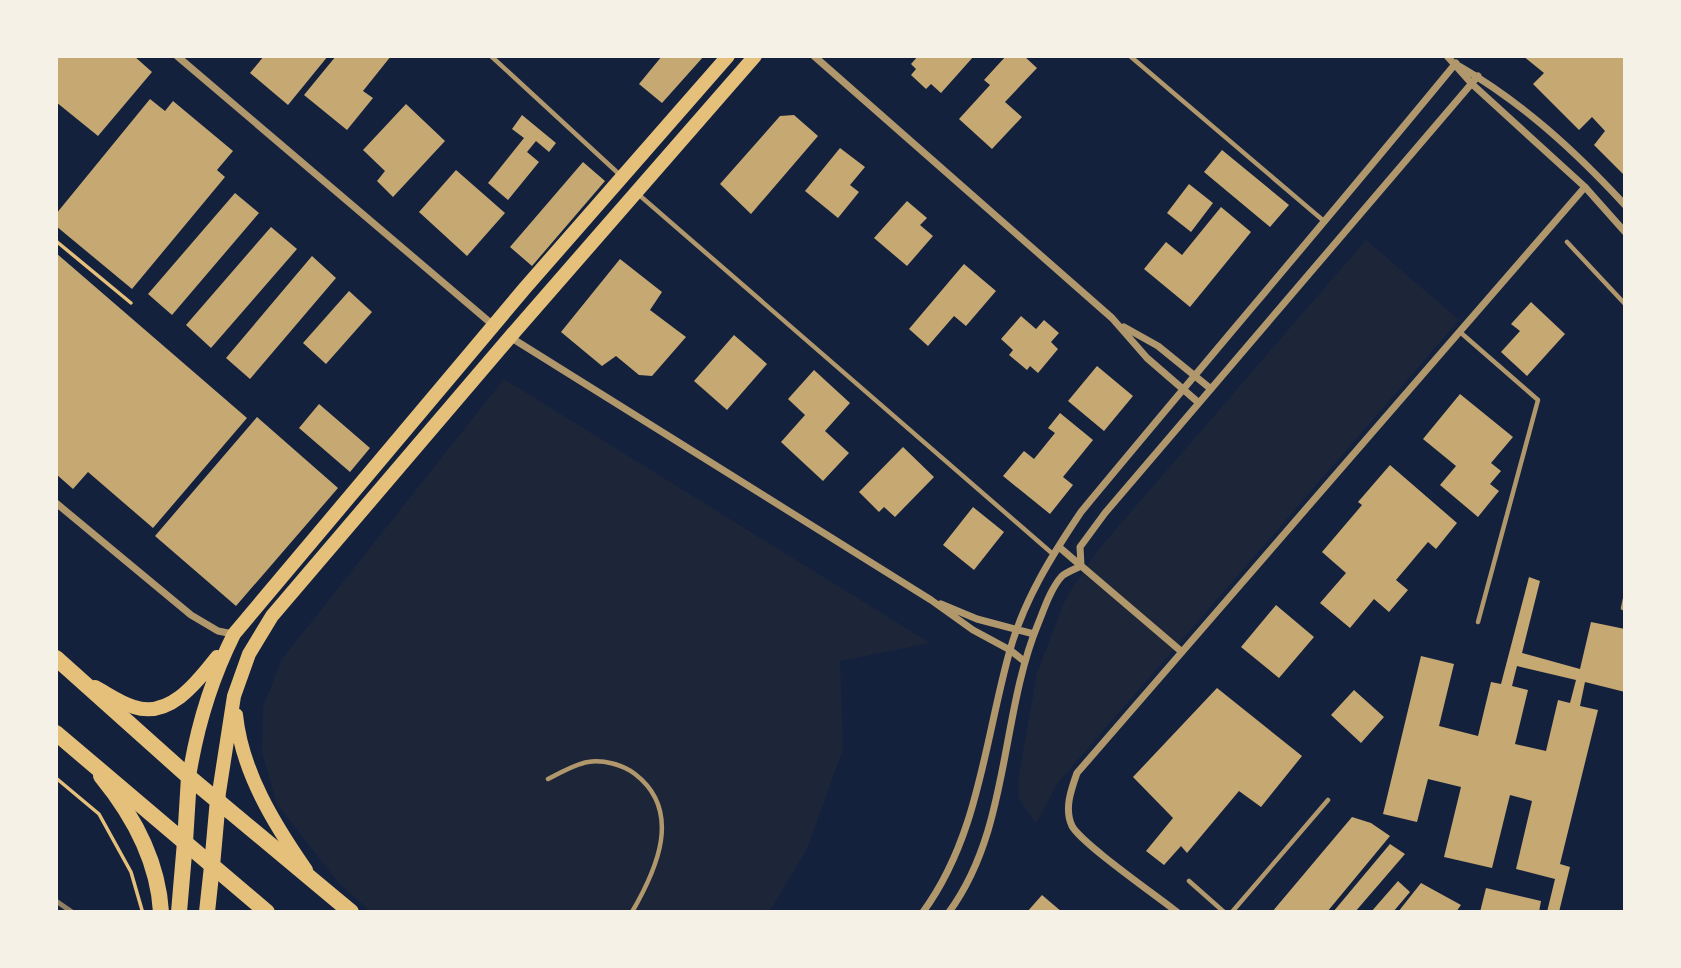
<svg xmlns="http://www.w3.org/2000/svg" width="1681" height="968" font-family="Overpass,sans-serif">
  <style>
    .green { fill: #1d2539 }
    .building { fill: #c6a872; fill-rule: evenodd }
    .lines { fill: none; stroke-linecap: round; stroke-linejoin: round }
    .path { stroke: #e5c07b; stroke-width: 3.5 }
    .service { stroke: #b1986c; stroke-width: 4.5 }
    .minor { stroke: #b1986c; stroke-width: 7 }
    .secondary { stroke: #e5c07b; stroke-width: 14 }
    .primary { stroke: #e5c07b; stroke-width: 16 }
    .trunk { stroke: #e5c07b; stroke-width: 16 }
    .rail { stroke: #918062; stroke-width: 5 }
  </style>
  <rect width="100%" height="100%" fill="#14213d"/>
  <path class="green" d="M1366,240L1459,320L1057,784L1036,824L1019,799L1018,780L1037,673L1066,598L1098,550Z
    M504,379L930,643L840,661L843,749L807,849L769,912H371L337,881L277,804L262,753L263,707L282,659Z"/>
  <path class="building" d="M56,56H134L152,72L98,136L56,102Z
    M264,56H328L288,105L250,73Z
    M336,56H391L363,91L373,98L347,130L304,95Z
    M662,56H704L662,103L639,84Z
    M918,56H974L941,93L931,84L926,89L911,75L916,69L911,64Z
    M1006,56H1024L1037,68L1005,102L1022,117L992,149L959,119L990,85L984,80Z
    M1523,56H1625V176L1594,145L1605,131L1592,117L1579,130L1533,84L1544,73Z
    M150,99L165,111L173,101L233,151L217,170L225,177L132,289L56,226V214Z
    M406,104L445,141L393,197L377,181L385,171L363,150Z
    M522,115L556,143L549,152L536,141L527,152L539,162L508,200L488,183L524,138L512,129Z
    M794,115L818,136L751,214L720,184L780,116Z
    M840,148L865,167L850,185L859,192L838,218L805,191Z
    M1222,150L1289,205L1270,227L1204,172Z
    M583,162L605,181L532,266L510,247Z
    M456,170L505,213L467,256L419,212Z
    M1189,184L1213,203L1191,232L1167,213Z
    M235,193L259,213L172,315L148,294Z
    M907,201L927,218L920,225L933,236L907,266L874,238Z
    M1221,207L1251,232L1190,307L1144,269L1166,242L1182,255Z
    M271,227L297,249L211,348L186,325Z
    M56,253L247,418L153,528L88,472L73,489L56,474Z
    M312,256L336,278L250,379L226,358Z
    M620,259L662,292L650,310L686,337L652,376L639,375L616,356L602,366L561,332Z
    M964,264L996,291L966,326L954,316L928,346L909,329Z
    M349,291L372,312L326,364L303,343Z
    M1531,302L1565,334L1527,376L1501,352L1520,331L1511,324Z
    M1021,316L1036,329L1044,320L1059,333L1051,342L1058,349L1038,373L1030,366L1027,370L1009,355L1013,350L1001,339Z
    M734,335L767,364L727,410L694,381Z
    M1097,366L1133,396L1104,431L1068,401Z
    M814,370L850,403L825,431L849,453L823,481L781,442L805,415L788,399Z
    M1460,394L1513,437L1491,463L1501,471L1490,484L1499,491L1478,517L1440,485L1456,466L1423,439Z
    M319,404L370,448L350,472L299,428Z
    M1060,413L1093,440L1063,477L1073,485L1050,514L1003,476L1024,451L1034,459L1055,433L1048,428Z
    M257,417L338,488L236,606L155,536Z
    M903,447L934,477L895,517L884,507L879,512L859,492Z
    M1390,465L1457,523L1436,549L1428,542L1396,580L1408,590L1389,612L1374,599L1350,628L1320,603L1346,573L1322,552L1362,505L1358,502Z
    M973,507L1004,532L974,570L943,545Z
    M1529,577L1540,581L1522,653L1580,669L1591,622L1625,629V692L1585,682L1580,706L1598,710L1560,864L1570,867L1559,912H1547L1555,879L1516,869L1532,801L1510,795L1492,868L1444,857L1461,787L1428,779L1417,822L1383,814L1421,656L1454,664L1439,726L1478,736L1491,682L1501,684ZM1517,666L1576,680L1570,703L1558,700L1546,751L1515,744L1528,690L1512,686Z
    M1276,605L1314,637L1279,678L1241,647Z
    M1217,688L1302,756L1261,807L1239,791L1187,853L1181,846L1164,865L1146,851L1173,818L1133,777Z
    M1354,690L1384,717L1361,743L1331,715Z
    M1352,817L1371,823L1390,836L1327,912H1272Z
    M1390,844L1405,854L1355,912H1333Z
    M1398,881L1410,892L1393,912H1371Z
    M1421,883L1461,905L1456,912H1398Z
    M1486,888L1541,901L1539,912H1480Z
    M1042,895L1062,912H1027Z"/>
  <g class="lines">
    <path class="path" d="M56,241L131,303
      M56,778L99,814L131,872L142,910"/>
    <path class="service" d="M491,56L619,174
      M1130,56L1325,222
      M638,194L1054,555
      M1567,242L1625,304
      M1460,332L1538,400L1478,622
      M1623,608L1625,599
      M548,779C560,773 575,764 588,762C602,759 624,765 635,774C683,811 657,869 632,912
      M1189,881L1224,912
      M1232,912L1328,800"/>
    <path class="minor" d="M177,56L493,325
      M814,56L1112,318L1147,358L1199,403
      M1447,56L1472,84L1585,187L1625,232
      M1459,66C1523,103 1575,151 1625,205
      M1124,327L1158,346L1211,389
      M510,337L931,600L973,630L1010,650L1024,661
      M56,503L191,615L218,631L233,634
      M1059,547L1182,652
      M941,604L977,619L1034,634
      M923,912C979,836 985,738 1010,650C1024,600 1052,555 1081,512C1205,362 1332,214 1456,63
      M949,912C1010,829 1000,716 1038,624C1044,609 1051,588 1062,576C1067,572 1075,569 1081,566L1080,547L1105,513L1478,76
      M1177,912C1157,896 1082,844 1072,826C1064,809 1071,790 1077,773L1585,187"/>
    <path class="secondary" d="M95,687C108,694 120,703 134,707C170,719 198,681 217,657
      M236,715C242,772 274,824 306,870
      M189,777C197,726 211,680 234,634L525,288L728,56
      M218,799L234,696L249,654L272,616L510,337L755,56"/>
    <path class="primary" d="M101,776C133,815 158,861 161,912
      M179,912L185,842
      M207,912L212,866"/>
    <path class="trunk" d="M56,658L189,777L351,912
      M56,733L267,912
      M185,842L189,777
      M212,866L218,799"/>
    <path class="rail" d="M56,901L72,912"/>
  </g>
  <rect width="1681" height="968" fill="none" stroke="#f6f1e7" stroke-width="116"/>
</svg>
